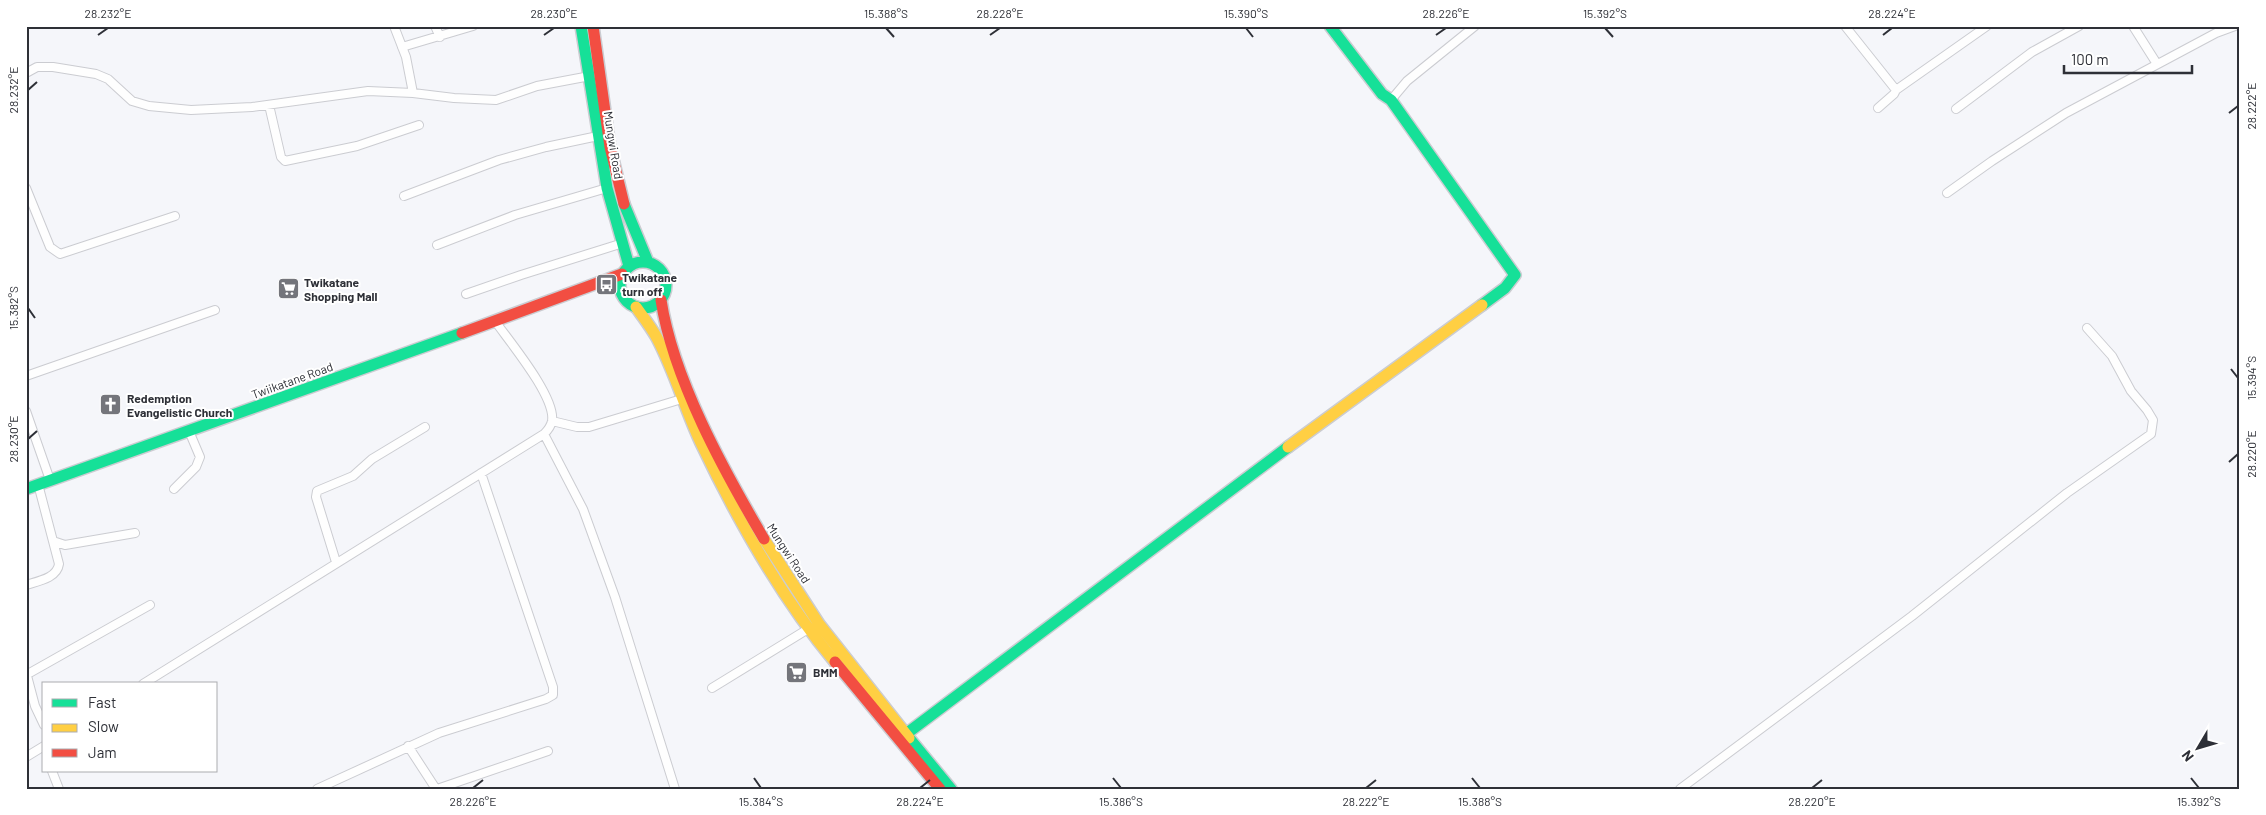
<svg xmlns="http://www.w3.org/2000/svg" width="2266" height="815" font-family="Barlow,sans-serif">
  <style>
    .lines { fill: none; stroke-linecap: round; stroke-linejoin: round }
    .street-casing { stroke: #cbccd1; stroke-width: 10 }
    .fast-casing { stroke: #cbccd1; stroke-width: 14 }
    .slow-casing { stroke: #cbccd1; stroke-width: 14 }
    .jam-casing { stroke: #cbccd1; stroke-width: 14 }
    .street { stroke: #fefefe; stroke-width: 8 }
    .fast { stroke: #16e098; stroke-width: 11 }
    .slow { stroke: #ffcf43; stroke-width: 11 }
    .jam { stroke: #f24e42; stroke-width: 11 }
    .ticks { fill: none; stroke: #2e3037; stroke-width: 2 }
    .labels { text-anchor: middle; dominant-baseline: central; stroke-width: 4; stroke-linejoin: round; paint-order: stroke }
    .street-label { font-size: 12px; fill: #2e3037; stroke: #fff }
    .poi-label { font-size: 12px; font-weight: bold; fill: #2e3037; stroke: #fff; text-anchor: start }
    .neatline { fill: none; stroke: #2e3037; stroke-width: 2 }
    .ticks-label { font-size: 12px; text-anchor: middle; fill: #2e3037 }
  </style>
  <rect width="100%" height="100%" fill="#f5f6fa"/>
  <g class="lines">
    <defs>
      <path id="street" d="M394,26L406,57L413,93
        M435,26L440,37
        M1845,26L1896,90
        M2133,26L2157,64
        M402,47L473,26
        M26,73L37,67H53L96,74L108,79L132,101L149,106L191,110L252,107L368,91L413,93L454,98L496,100L537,86L590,76
        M1391,100L1407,81L1475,26
        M269,105L281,157L285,161L357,146L419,125
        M1878,108L1894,94L1896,90L1987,26
        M1956,109L2032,52L2079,26
        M26,188L50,247L60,254L175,216
        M1947,193L1992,161L2066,113L2216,33L2235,26
        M404,196L499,160L546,147L598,136
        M437,245L515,215L607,188
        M466,294L521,275L623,243
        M26,376L215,310
        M26,411L50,480
        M552,421L577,427H589L685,398
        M544,434L583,509L615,597L675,789
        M174,489L196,467L200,457L189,431
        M53,541L65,545L135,533
        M336,562L316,497L317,491L353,476L372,459L425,427
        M26,585C39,581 57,578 59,564L38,484
        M26,672L35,706L44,725
        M26,675L150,605
        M143,684L544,434C548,430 551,426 552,421C556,397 509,341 495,321
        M712,688L808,629
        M408,746L436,789
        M26,757L44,746
        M52,771L59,789
        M317,789L439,733L546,699L553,695V687L481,473
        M437,789L548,751
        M1680,789L1912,616L2067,493L2151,434L2153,420L2147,410L2131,391L2112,356L2087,328"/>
      <path id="fast" d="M581,26L607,188L629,266
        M1330,26L1382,94L1391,100L1515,275L1505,288L1482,305
        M624,204L648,262
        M620 285a23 23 0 1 1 46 0a23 23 0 1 1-46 0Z
        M26,489L462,333
        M906,734L1288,447
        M909,738L951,789"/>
      <path id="slow" d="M636,307C643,317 651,327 657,338C675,372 685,409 701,443C738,521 780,596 835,662
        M1288,447L1482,305
        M764,539L819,624L909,738"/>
      <path id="jam" d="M593,26L610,147L624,204
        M661,300C673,379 724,471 764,539
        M462,333L622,274
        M835,662L940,789"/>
    </defs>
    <use href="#street" class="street-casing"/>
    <use href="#fast" class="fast-casing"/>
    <use href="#slow" class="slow-casing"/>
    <use href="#jam" class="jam-casing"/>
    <use href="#street" class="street"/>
    <use href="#fast" class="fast"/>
    <use href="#slow" class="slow"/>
    <use href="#jam" class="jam"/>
  </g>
  <path class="ticks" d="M886,28L894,37M1246,28L1253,37M1605,28L1613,37M98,35L108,28M544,35L554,28M990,35L1000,28M1436,35L1446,28M1883,35L1892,28M28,90L37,82M2229,113L2238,106M28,308L35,318M2231,369L2238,378M28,439L37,431M2229,462L2238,454M754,778L761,788M1113,778L1121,788M1472,778L1480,788M2191,778L2199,788M473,788L483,780M920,788L930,780M1366,788L1376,780M1812,788L1822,780"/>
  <defs>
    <symbol id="bus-square" viewBox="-11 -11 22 22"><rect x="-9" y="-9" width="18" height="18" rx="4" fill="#74757b" stroke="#fff"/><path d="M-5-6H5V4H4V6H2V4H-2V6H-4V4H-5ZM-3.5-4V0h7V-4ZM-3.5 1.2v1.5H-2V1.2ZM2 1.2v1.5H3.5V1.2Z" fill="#fff"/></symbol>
    <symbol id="supermarket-square" viewBox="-11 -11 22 22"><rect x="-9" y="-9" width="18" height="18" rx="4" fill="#74757b" stroke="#fff"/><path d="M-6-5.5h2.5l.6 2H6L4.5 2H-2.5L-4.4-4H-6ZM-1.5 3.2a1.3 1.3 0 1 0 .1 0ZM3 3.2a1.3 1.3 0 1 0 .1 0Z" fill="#fff"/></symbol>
    <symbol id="church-square" viewBox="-11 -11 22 22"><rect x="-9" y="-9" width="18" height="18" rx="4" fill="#74757b" stroke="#fff"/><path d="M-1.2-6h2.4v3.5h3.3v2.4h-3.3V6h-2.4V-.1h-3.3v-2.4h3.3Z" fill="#fff"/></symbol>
  </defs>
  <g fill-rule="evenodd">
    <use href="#bus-square" x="594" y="272" width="25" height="25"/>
    <use href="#supermarket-square" x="276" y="276" width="25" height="25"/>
    <use href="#church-square" x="98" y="392" width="25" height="25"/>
    <use href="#supermarket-square" x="784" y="660" width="25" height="25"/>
  </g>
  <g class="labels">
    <g class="street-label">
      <text transform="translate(614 145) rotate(81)">Mungwi Road</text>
      <text transform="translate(292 380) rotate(-20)">Twiikatane Road</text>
      <text transform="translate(789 553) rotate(57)">Mungwi Road</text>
    </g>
    <g class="poi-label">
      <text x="622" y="277">Twikatane<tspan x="622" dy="14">turn off</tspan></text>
      <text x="304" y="282">Twikatane<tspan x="304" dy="14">Shopping Mall</tspan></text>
      <text x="127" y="398">Redemption<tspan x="127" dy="14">Evangelistic Church</tspan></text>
      <text x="813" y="672">BMM</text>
    </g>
  </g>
  <rect width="2266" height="815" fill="none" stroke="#ffffff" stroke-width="55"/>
  <rect x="42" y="682" width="175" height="90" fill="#ffffff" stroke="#abacaf"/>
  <rect x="52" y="699" width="25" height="8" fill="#16e098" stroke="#abacaf"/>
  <text x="88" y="708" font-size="15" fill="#2e3037">Fast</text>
  <rect x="52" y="724" width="25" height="8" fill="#ffcf43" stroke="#abacaf"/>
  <text x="88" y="732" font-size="15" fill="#2e3037">Slow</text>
  <rect x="52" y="749" width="25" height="8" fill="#f24e42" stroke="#abacaf"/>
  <text x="88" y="758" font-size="15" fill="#2e3037">Jam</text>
  <g transform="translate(2198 748) rotate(232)" stroke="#ffffff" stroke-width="4" paint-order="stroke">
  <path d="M0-4L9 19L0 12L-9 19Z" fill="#2e3037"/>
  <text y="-8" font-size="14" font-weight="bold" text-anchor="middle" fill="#2e3037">N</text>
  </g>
  <path d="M2064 65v8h128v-8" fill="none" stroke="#2e3037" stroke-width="2.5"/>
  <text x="2071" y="65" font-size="15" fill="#2e3037" stroke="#ffffff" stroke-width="4" paint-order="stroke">100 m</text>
  <rect x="28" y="28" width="2210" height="760" class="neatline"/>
  <g class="ticks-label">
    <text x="108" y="18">28.232°E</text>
    <text x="554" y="18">28.230°E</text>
    <text x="886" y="18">15.388°S</text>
    <text x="1000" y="18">28.228°E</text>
    <text x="1246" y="18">15.390°S</text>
    <text x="1446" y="18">28.226°E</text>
    <text x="1605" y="18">15.392°S</text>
    <text x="1892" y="18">28.224°E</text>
    <text transform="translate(14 90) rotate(-90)" y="4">28.232°E</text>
    <text transform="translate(2252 106) rotate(-90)" y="4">28.222°E</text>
    <text transform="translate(14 308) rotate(-90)" y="4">15.382°S</text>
    <text transform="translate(2252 378) rotate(-90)" y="4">15.394°S</text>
    <text transform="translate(14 439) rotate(-90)" y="4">28.230°E</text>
    <text transform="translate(2252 454) rotate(-90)" y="4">28.220°E</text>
    <text x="473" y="806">28.226°E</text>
    <text x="761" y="806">15.384°S</text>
    <text x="920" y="806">28.224°E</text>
    <text x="1121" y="806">15.386°S</text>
    <text x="1366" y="806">28.222°E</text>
    <text x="1480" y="806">15.388°S</text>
    <text x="1812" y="806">28.220°E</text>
    <text x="2199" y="806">15.392°S</text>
  </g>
</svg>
